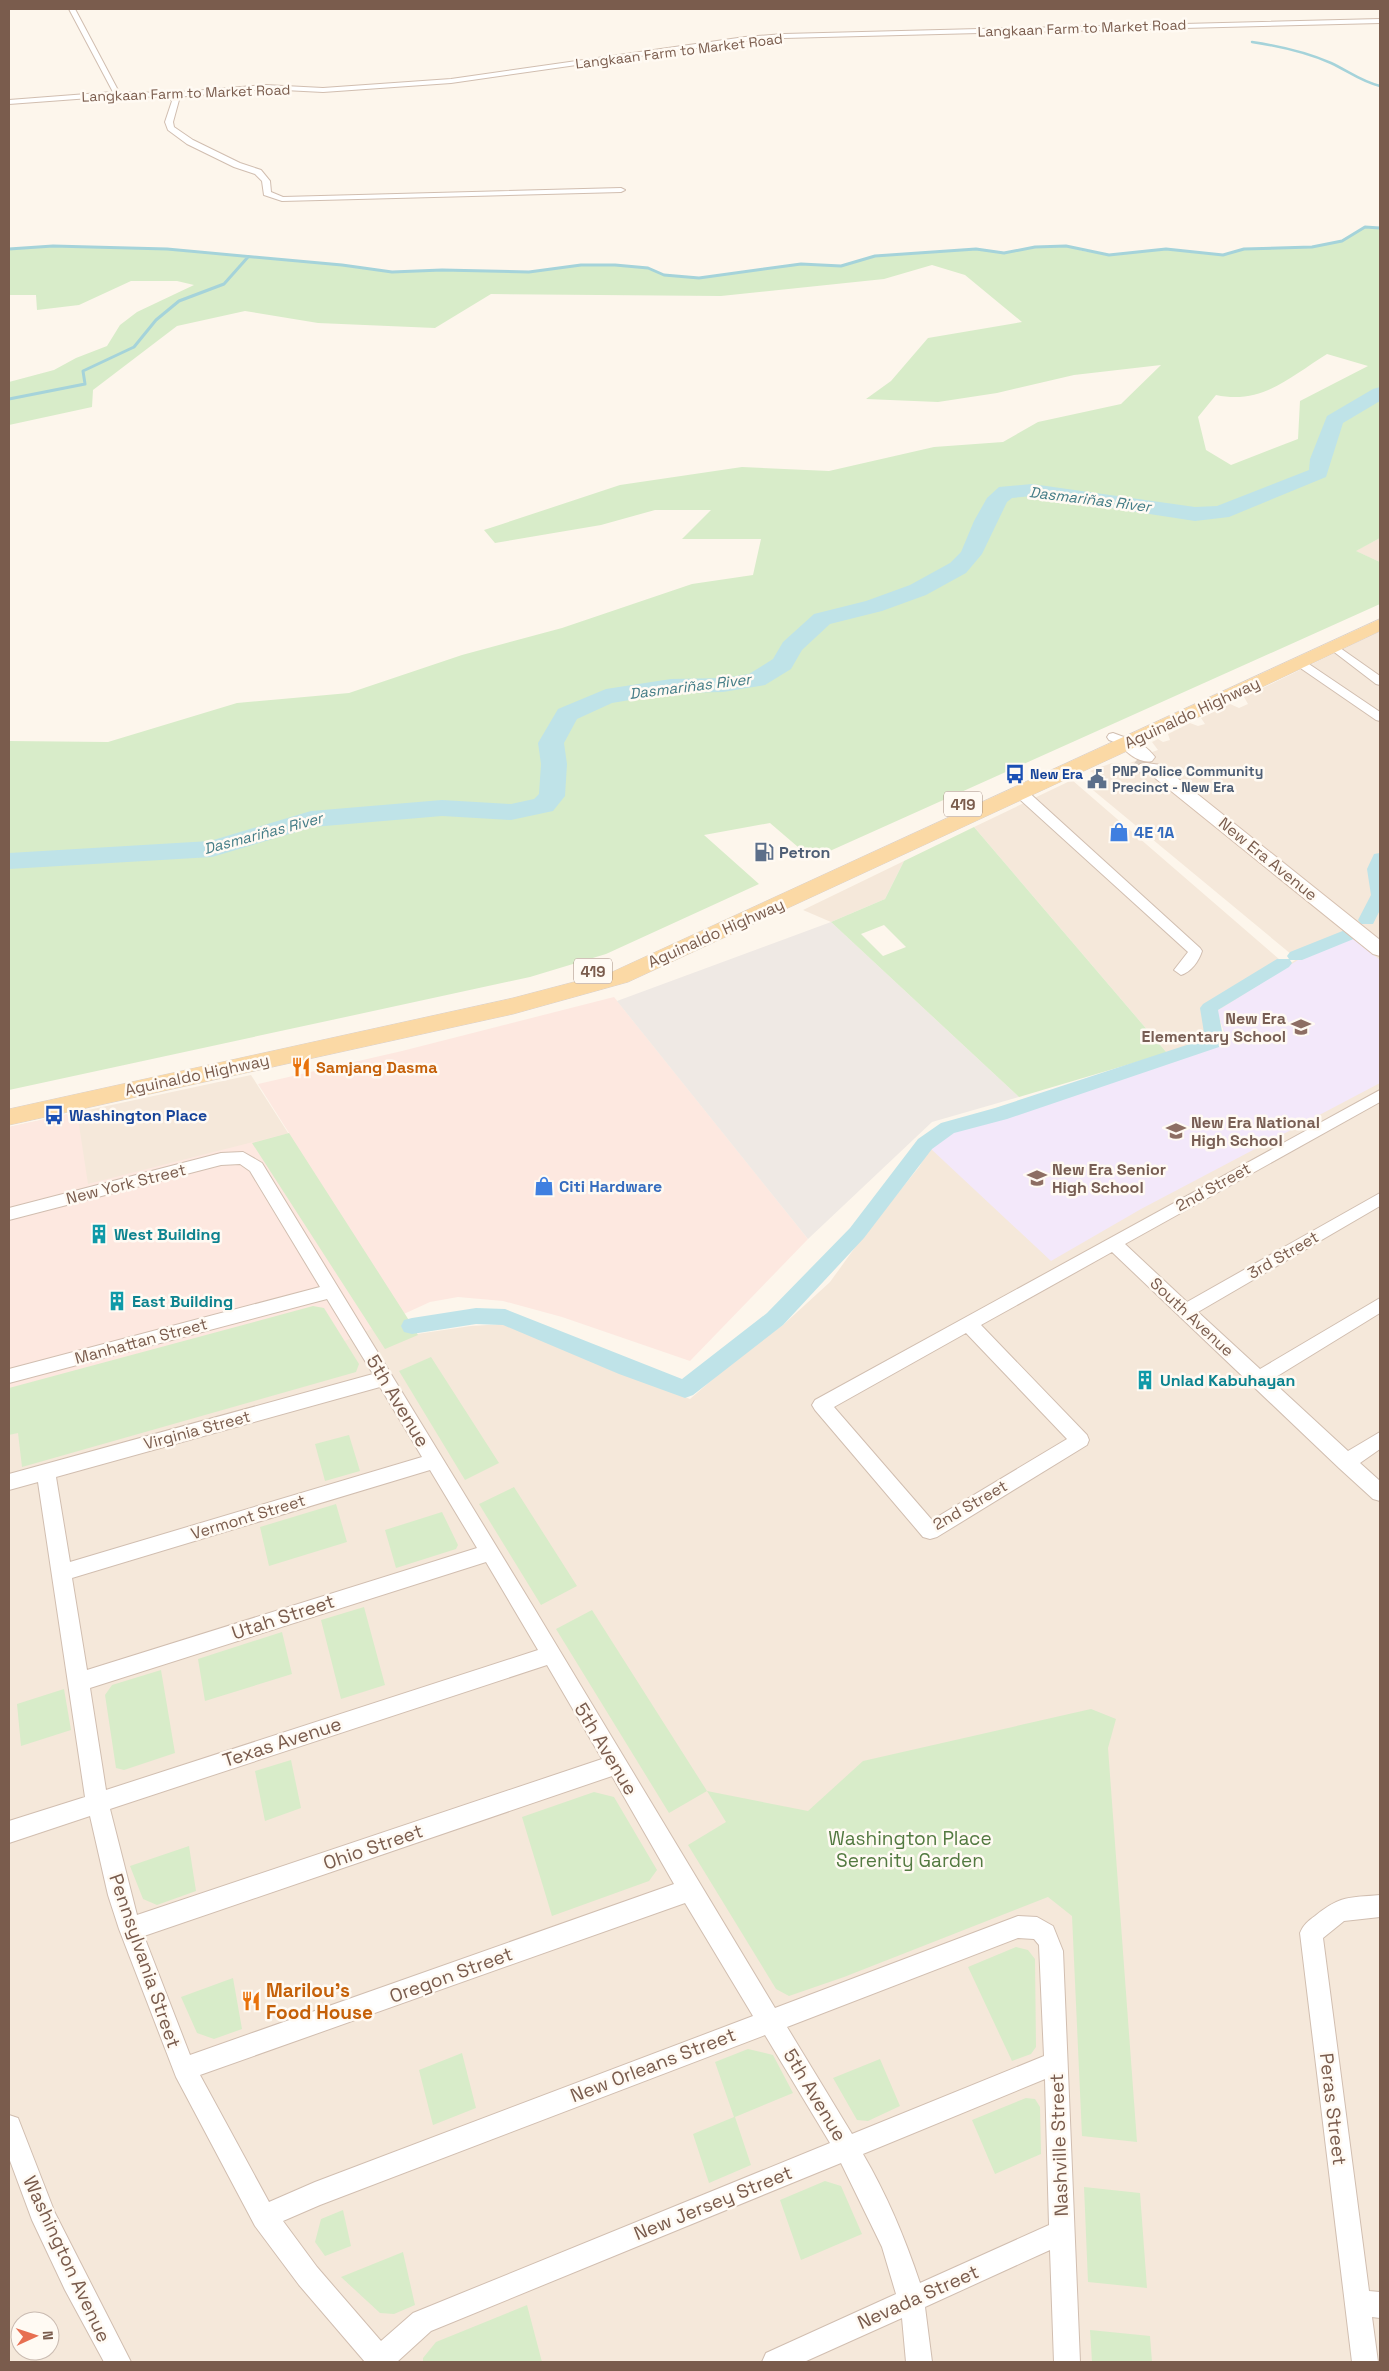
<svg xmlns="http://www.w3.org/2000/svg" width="1389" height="2371" font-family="'Space Grotesk',sans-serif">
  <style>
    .residential { fill: #f5e8da; fill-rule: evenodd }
    .commercial { fill: #fde8e0 }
    .industrial { fill: #efe9e4 }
    .education { fill: #f3e8fa }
    .green { fill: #d8ecc9; fill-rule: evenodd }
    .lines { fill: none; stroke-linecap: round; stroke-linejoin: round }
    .stream-far1 { stroke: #a5d3da; stroke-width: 2.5 }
    .stream { stroke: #a5d3da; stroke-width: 3 }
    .canal { fill: #bfe3e8; fill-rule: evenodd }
    .river { fill: #bfe3e8; fill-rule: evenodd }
    .secondary-tunnel { stroke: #dcd0c4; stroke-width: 16; stroke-dasharray: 16 8; stroke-linecap: butt }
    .street-casing { stroke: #d1beb0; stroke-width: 2 }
    .secondary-casing { stroke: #d6c0b0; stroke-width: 2 }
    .primary-casing { stroke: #dad1cd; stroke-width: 1 }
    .street { fill: #fff; fill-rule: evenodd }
    .secondary { fill: #fff; fill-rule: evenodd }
    .primary { fill: #fbd9a5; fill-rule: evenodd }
    .labels { text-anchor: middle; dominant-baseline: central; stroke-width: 5; stroke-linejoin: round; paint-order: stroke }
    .far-street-label { font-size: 14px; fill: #7a5c4d; stroke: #fffaf3 }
    .far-service-label { font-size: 14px; font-weight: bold; fill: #4e5e75; stroke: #fffaf3; text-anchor: start }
    .far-transit-label { font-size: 14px; font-weight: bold; fill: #164399; stroke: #fffaf3; text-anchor: start }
    .far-water-label { font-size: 15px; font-style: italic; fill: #437c86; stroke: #fffaf3 }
    .shield { fill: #fffaf3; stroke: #a28b7f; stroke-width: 1 }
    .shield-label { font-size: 15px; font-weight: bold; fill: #7a5c4d }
    .street-label { font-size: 16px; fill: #7a5c4d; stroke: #fffaf3 }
    .shop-label { font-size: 16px; font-weight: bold; fill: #366cbe; stroke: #fffaf3; text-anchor: start }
    .service-label { font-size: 16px; font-weight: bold; fill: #4e5e75; stroke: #fffaf3; text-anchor: start }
    .education-label { font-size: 16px; font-weight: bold; fill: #785e54; stroke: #fffaf3; text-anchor: start }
    .food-label { font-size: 16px; font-weight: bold; fill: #c56008; stroke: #fffaf3; text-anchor: start }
    .transit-label { font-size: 16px; font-weight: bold; fill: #164399; stroke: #fffaf3; text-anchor: start }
    .culture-label { font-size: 16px; font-weight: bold; fill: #0d838f; stroke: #fffaf3; text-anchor: start }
    .near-street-label { font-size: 19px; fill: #7a5c4d; stroke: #fffaf3 }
    .near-park-label { font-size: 19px; fill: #537a41; stroke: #fffaf3 }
    .near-food-label { font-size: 19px; font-weight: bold; fill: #c56008; stroke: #fffaf3; text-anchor: start }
  </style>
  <rect width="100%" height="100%" fill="#fdf6ec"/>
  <path class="residential" d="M1380,538V562L1355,551Z
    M1380,631V2362H9V1127L251,1075L417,1334L471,1326L504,1324L690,1399L743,1353L783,1325L830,1282L864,1235L919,1167L930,1148L952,1132L1102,1086L1170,1059L1228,1043L1217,1011L1297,959L1088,786L1103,779L1090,771L1112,763L1127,764L1151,755L1149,753L1158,750L1152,742L1158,739L1163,742L1170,740L1168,734L1190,723L1198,726L1205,724L1201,718L1230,704L1239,708L1248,704L1244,697ZM20,2321H50V2351H20Z
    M1072,780L1280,960L1201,1007L1207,1041L1167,1053L974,827Z
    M904,861L885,899L831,922L803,910Z"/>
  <path class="commercial" d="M614,997L808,1239L690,1361L562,1317L503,1301L458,1297L430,1302L347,1340L9,1435V1127L77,1112L88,1184L289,1133L258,1084L402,1051Z"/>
  <path class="industrial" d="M831,922L1019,1097L932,1122L808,1239L617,1001Z"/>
  <path class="education" d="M1352,938L1380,960V1083L1141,1209L1051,1261L930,1148L953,1132L1102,1086L1170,1059L1228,1043L1217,1011L1298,960Z"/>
  <path class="green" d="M1365,227L1380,228V538L1356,551L1380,562V604L812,859L770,823L704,835L759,884L606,954L530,977L9,1090V741L108,742L237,703L349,693L462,655L562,628L692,584L753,575L761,539H682L711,510H655L601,525L495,543L484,530L620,485L742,467L829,471L934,447L1003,442L1038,422L1121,404L1161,365L1074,375L997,393L938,402L866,399L891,381L928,338L1022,322L965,275L932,265L884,279L721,296L491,294L435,328L318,323L245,311L177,326L93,390L92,407L9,425V382L54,370L76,358L107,346L120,325L137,312L194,285L177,281H131L79,305L37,310L36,295H9V249L53,246L167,249L342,265L392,272L442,270L529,272L581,265H615L648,268L664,275L699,278L801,264L841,266L875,256L976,249L1004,253L1035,247L1066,246L1083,251L1109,255L1166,249L1223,255L1244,249L1312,247L1342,241ZM1327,354L1368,366L1300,401L1298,439L1231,465L1206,450L1198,417L1216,395C1262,405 1290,377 1327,354Z
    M974,827L1167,1053L1019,1097L831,922L885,899L904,861ZM884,925L906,947L883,956L861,934Z
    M289,1133L405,1314L418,1335L385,1349L252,1143Z
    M313,1306L324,1308L359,1364L356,1372L22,1467L18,1433L9,1435V1388Z
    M431,1357L499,1463L465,1480L399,1371Z
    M349,1435L360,1471L325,1481L315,1444Z
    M514,1487L577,1586L541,1605L479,1504Z
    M336,1504L347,1542L269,1566L260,1527Z
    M442,1512L458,1545L456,1549L396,1568L385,1530Z
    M364,1607L385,1685L341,1699L321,1620Z
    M592,1610L707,1791L808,1811L863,1761L1091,1709L1116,1719L1108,1748L1137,2142L1082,2136L1072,1916L1048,1897L844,1977L789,1996L776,1989L688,1845L726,1822L707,1791L669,1813L556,1629Z
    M282,1632L292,1674L205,1701L198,1659Z
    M161,1670L175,1753L124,1770L116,1768L105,1695L112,1685Z
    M64,1689L71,1730L21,1746L17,1704Z
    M291,1760L301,1808L265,1821L255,1771Z
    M594,1792L614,1797L657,1870L649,1881L552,1916L522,1817Z
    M189,1846L196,1891L157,1905L143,1899L130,1866Z
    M1016,1947L1028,1950L1035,1959L1036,2047L1031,2054L1012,2061L968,1967Z
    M233,1978L242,2029L214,2039L197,2033L181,1997Z
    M748,2049L773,2055L793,2093L735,2117L751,2165L709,2183L693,2134L734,2117L715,2062Z
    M462,2053L476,2108L433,2125L419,2070Z
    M880,2059L900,2106L868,2121L857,2120L833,2078Z
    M1026,2098L1035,2099L1040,2107L1041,2154L995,2174L972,2120Z
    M825,2181L841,2186L862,2234L801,2260L780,2200Z
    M1084,2187L1140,2193L1147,2288L1088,2282Z
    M343,2210L351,2246L325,2256L315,2242L321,2219Z
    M403,2252L415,2305L394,2314L380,2313L341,2277Z
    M527,2305L542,2362H423V2358L436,2342Z
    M1090,2330L1150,2336L1152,2362H1092Z"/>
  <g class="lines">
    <path class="stream-far1" d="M1252,42C1279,46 1306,52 1331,63C1348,71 1362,82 1380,86"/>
    <path class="stream" d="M9,249L53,246L167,249L342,265L392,272L442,270L529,272L581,265H615L648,268L664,275L699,278L801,264L841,266L875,256L976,249L1004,253L1035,247L1066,246L1109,255L1166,249L1223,255L1244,249L1312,247L1342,241L1365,227L1380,228
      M9,399L85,384L83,371L134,347L156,320L179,301L224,284L248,257"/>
    <path class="canal" d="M1380,853V910L1373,924H1361L1358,920L1371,895L1367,869L1374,854Z
      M1350,928L1356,930L1359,934L1356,938L1302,960H1290L1292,963L1289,967L1218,1010L1224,1042L1222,1046L1007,1119L954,1133L932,1149L864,1238L783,1325L693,1395L685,1398L619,1374L503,1325L476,1324L412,1334L404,1332L401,1326L404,1320L412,1318L476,1308L505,1309L682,1379L767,1313L850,1228L918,1139L941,1123L995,1108L1205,1039L1200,1008L1203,1004L1277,959H1289L1287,956L1290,952Z"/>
    <path class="river" d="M1380,387V401L1343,423L1326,477L1229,517L1195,521L1032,496L1012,498L1007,502L982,554L966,573L926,595L882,611L830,624L802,650L791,669L765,685L723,692L671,693L612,703L577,719L564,743L567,764L565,796L553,811L511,820L442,816L313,827L212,857L9,869V853L210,841L311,811L442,800L511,804L534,799L539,794L541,764L538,743L558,709L606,689L671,679L723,678L749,674L773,659L783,642L814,614L866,601L910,585L950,563L961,552L974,521L987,498L999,487L1032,484L1195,507L1217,506L1309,470L1310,459L1327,416L1373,389Z"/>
    <path class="secondary-tunnel" d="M1137,760L1146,768"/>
    <defs>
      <path id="street" d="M69,9H75L119,92L169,93L265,85L323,88L451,79L745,37L784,34L1380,19V23L784,38L745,41L451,83L323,92L265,89L176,97L179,100L173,122L174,127L193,140L240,163L261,170L270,181L271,192L283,197L621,188L625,190L621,192L282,201L264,195L262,181L255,174L234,167L187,144L168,130L165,122L172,101L167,97L117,96L9,104V100L113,92Z
        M1333,643L1380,676V685L1376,684L1329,648L1327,646L1329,644Z
        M1300,658L1380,712V721L1376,720L1296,665L1294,662L1296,659Z
        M1113,733L1132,740L1134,743L1128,747L1109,740L1107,737L1109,734Z
        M1020,788L1025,789L1200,948L1202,951C1199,961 1191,972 1181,975L1174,970L1188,952L1015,795L1014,792Z
        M1380,1090V1102L1125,1244L1187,1302L1380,1193V1206L1198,1312L1260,1369L1380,1298V1313L1271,1380L1348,1451L1380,1432V1449L1360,1463L1380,1481V1501L1373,1499L1339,1468L1112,1252L981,1325L1087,1435L1089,1440L1087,1445L937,1537L930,1539L923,1537L815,1410L812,1405L815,1400ZM966,1333L1067,1439L932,1520L834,1407Z
        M243,1152L262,1163L534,1608L775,2008L1018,1916L1037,1917L1053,1926L1063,1951L1080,2362H1054L1050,2250L925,2307L932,2362H906L902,2318L804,2362H762L766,2353L896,2294L882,2247L841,2163L431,2331L397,2362H365L299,2285L255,2226L176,2077L119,1929L108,1895L90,1816L9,1843V1821L85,1797L38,1482L9,1490V1474L373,1374L327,1299L9,1383V1369L320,1287L250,1171L240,1164L221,1165L9,1220V1208L221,1153ZM380,1387L422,1457L70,1562L56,1477ZM430,1470L477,1548L87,1670L72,1578ZM486,1562L538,1650L106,1790L90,1688ZM547,1665L602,1759L137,1915L110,1809ZM612,1776L674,1884L190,2055L144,1936ZM685,1903L753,2016L315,2182L269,2202L200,2075ZM1018,1938L1034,1939L1039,1945L1044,2056L852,2134L787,2027ZM765,2035L830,2143L413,2313L381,2341L317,2267L283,2221L320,2205ZM1045,2079L1049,2225L920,2283C905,2238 887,2195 863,2154Z
        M1380,1895V1917L1344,1921L1323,1938L1369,2291L1380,2292V2318L1372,2317L1378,2362H1352L1300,1933C1303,1925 1308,1921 1315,1916C1341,1895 1348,1898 1380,1895Z
        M9,2115L18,2118L55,2213L131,2362H104L65,2290L32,2220L9,2158Z"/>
      <path id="secondary" d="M1128,738C1138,740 1149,749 1155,757L1152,761C1140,764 1126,753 1119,743L1122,739Z
        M1146,763L1161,765L1380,940V956L1373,954L1150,774L1140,772L1137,768L1140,764Z"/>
      <path id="primary" d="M1380,619V631L1127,751L628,982L513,1014L9,1125V1109L513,998L612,972Z"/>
    </defs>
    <use href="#street" class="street-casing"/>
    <use href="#secondary" class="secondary-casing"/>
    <use href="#primary" class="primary-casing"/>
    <use href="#street" class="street"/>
    <use href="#secondary" class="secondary"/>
    <use href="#primary" class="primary"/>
  </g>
  <defs>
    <symbol id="bus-bare" viewBox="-9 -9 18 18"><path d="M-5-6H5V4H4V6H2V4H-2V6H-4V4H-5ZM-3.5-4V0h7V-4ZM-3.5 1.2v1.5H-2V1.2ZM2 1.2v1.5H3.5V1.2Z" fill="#1a4fb4" stroke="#fffaf3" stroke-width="2.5" paint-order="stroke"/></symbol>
    <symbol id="civic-bare" viewBox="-9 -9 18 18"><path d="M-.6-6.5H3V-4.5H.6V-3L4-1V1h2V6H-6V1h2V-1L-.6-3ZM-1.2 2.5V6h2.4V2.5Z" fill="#5c6f8a" stroke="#fffaf3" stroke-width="2.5" paint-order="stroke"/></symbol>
    <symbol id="shop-bare" viewBox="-9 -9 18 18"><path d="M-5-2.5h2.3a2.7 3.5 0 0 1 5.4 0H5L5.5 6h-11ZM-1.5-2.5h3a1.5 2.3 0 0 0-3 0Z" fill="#3f7fe0" stroke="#fffaf3" stroke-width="2.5" paint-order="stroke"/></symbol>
    <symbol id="fuel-bare" viewBox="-9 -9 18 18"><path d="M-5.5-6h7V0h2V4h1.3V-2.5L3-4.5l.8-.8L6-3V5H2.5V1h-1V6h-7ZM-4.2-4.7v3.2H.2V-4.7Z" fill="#5c6f8a" stroke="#fffaf3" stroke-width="2.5" paint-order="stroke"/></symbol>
    <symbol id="school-bare" viewBox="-9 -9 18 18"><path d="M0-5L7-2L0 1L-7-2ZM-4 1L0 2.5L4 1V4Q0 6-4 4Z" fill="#8d6e63" stroke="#fffaf3" stroke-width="2.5" paint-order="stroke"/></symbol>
    <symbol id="restaurant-bare" viewBox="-9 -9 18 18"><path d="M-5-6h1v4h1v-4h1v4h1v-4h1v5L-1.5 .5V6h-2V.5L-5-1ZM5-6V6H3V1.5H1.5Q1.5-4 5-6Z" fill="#e8710a" stroke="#fffaf3" stroke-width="2.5" paint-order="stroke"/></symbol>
    <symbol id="building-bare" viewBox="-9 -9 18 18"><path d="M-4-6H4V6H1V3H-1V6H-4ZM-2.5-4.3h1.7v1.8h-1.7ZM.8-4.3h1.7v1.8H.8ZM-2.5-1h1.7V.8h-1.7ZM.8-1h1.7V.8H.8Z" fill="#0f9aa8" stroke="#fffaf3" stroke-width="2.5" paint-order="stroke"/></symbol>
  </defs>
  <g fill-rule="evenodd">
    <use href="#bus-bare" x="1001" y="760" width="28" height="28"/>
    <use href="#civic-bare" x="1083" y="765" width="28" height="28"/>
    <use href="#shop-bare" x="1105" y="818" width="28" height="28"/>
    <use href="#fuel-bare" x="750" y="838" width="28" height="28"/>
    <use href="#school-bare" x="1287" y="1013" width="28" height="28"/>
    <use href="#restaurant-bare" x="287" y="1053" width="28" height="28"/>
    <use href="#bus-bare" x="40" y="1101" width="28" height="28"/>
    <use href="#school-bare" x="1162" y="1117" width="28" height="28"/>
    <use href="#school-bare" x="1023" y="1164" width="28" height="28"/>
    <use href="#shop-bare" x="530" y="1172" width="28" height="28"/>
    <use href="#building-bare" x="85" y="1220" width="28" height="28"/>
    <use href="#building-bare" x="103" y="1287" width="28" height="28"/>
    <use href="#building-bare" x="1131" y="1366" width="28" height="28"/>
    <use href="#restaurant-bare" x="237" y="1987" width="28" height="28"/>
  </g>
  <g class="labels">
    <g class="far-street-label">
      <text transform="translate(1082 28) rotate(-2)">Langkaan Farm to Market Road</text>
      <text transform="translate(679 51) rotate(-7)">Langkaan Farm to Market Road</text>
      <text transform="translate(186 93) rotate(-2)">Langkaan Farm to Market Road</text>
    </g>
    <g class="far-service-label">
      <text x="1112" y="771">PNP Police Community<tspan x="1112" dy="16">Precinct - New Era</tspan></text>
    </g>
    <g class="far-transit-label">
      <text x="1030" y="774">New Era</text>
    </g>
    <g class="far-water-label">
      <text transform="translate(1090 499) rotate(7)">Dasmariñas River</text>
      <text transform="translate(690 686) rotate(-7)">Dasmariñas River</text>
      <text transform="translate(263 833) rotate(-15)">Dasmariñas River</text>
    </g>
    <g class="shield">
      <rect x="944" y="791.5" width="38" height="25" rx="4"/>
      <rect x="574" y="958.5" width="38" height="25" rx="4"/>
    </g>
    <g class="shield-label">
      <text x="963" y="804">419</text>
      <text x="593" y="971">419</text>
    </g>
    <g class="street-label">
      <text transform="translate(1192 713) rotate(-25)">Aguinaldo Highway</text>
      <text transform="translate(1268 859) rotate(39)">New Era Avenue</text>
      <text transform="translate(716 933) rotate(-24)">Aguinaldo Highway</text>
      <text transform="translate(197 1075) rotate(-12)">Aguinaldo Highway</text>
      <text transform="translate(126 1184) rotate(-14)">New York Street</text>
      <text transform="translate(1213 1187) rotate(-29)">2nd Street</text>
      <text transform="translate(1283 1255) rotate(-30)">3rd Street</text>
      <text transform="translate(1192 1317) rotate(43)">South Avenue</text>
      <text transform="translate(141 1341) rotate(-15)">Manhattan Street</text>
      <text transform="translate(197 1430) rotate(-15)">Virginia Street</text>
      <text transform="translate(970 1505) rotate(-30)">2nd Street</text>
      <text transform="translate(248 1517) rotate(-17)">Vermont Street</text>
    </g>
    <g class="shop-label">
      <text x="1134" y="832">4E 1A</text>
      <text x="559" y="1186">Citi Hardware</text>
    </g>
    <g class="service-label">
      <text x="779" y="852">Petron</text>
    </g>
    <g class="education-label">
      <text x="1286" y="1018" text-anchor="end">New Era<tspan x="1286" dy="18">Elementary School</tspan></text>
      <text x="1191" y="1122">New Era National<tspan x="1191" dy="18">High School</tspan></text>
      <text x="1052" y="1169">New Era Senior<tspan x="1052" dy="18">High School</tspan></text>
    </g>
    <g class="food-label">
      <text x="316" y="1067">Samjang Dasma</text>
    </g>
    <g class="transit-label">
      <text x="69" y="1115">Washington Place</text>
    </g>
    <g class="culture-label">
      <text x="114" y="1234">West Building</text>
      <text x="132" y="1301">East Building</text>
      <text x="1160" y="1380">Unlad Kabuhayan</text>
    </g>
    <g class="near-street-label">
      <text transform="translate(398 1401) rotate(59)">5th Avenue</text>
      <text transform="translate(283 1617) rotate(-18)">Utah Street</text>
      <text transform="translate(282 1742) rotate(-18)">Texas Avenue</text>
      <text transform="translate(606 1749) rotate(59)">5th Avenue</text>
      <text transform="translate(373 1847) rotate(-19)">Ohio Street</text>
      <text transform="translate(145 1961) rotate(71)">Pennsylvania Street</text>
      <text transform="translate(451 1975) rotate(-20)">Oregon Street</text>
      <text transform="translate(653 2065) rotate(-21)">New Orleans Street</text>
      <text transform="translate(815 2095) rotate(59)">5th Avenue</text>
      <text transform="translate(1333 2109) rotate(83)">Peras Street</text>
      <text transform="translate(1059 2145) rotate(-92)">Nashville Street</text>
      <text transform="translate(713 2203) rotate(-22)">New Jersey Street</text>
      <text transform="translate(67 2259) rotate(65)">Washington Avenue</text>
      <text transform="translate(918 2297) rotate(-24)">Nevada Street</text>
    </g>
    <g class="near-park-label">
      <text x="910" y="1838">Washington Place<tspan x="910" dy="22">Serenity Garden</tspan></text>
    </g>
    <g class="near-food-label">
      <text x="266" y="1990">Marilou's<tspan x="266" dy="22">Food House</tspan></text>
    </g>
  </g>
  <rect width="1389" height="2371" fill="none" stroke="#7a5c4d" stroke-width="20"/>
  <g transform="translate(35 2336) rotate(87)"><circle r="24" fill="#fffaf3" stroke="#cabbb1"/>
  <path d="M0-4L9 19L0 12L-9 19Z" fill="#e76f51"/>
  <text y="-8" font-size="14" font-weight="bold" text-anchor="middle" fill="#7a5c4d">N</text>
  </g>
</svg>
